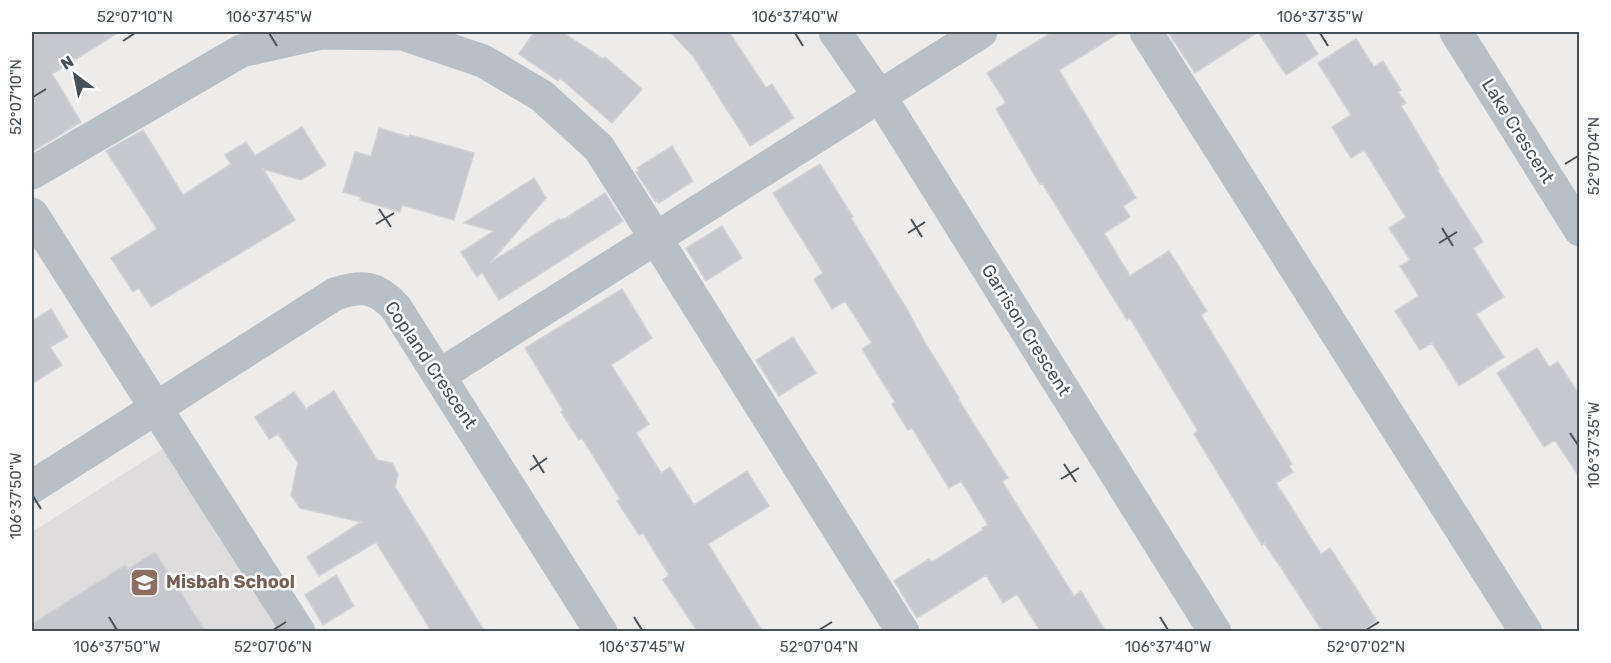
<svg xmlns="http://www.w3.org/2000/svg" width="1611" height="663" font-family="Rubik,sans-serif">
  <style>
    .education { fill: #dfdcdd }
    .building { fill: #c6c8ce; stroke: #d0d2d6; stroke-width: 1.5 }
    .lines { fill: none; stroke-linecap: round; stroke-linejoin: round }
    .minor { stroke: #b8c0c6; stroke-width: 33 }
    .ticks { fill: none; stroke: #464f56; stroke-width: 2 }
    .labels { text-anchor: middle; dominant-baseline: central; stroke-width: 5; stroke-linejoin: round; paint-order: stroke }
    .street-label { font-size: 18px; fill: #464f56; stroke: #fff }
    .education-label { font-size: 18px; font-weight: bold; fill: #785e54; stroke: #fff; text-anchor: start }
    .neatline { fill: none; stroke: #464f56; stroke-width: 2 }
    .ticks-label { font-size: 15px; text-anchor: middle; fill: #464f56 }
  </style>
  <rect width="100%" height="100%" fill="#eeebeb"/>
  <path class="education" d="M172,443L290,632H32V532Z"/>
  <path class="building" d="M32,32H119L52,74L81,122L32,152Z
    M534,32H562L603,59L605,57L642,89L612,123L560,78L558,81L519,54Z
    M670,32H729L766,88L772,84L794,118L750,146L693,56Z
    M1052,32H1121L1059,70L1136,198L1123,206L1130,217L1104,233L1130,276L1169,251L1207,311L1201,315L1292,464L1289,466L1293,472L1276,483L1321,554L1330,548L1377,621L1360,632H1323L1282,569L1264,543L1262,545L1194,434L1198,431L1130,318L1127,320L1042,183L1040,184L996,109L1006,103L987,73Z
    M1168,32H1258L1195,73Z
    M1258,32H1304L1318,54L1286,75Z
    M1356,39L1374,67L1383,61L1401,90L1398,92L1406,103L1401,106L1439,169L1437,170L1483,242L1473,248L1504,297L1476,314L1504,357L1459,386L1432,343L1420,350L1395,311L1419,296L1400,266L1410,260L1389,228L1406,217L1364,150L1351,158L1332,127L1351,115L1318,63Z
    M302,127L326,165L301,180L263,169L295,220L151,307L139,288L133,292L111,258L157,229L106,151L143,130L183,195L231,164L225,155L246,142L255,156Z
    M379,128L409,137L410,135L474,153L454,220L402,205L400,212L360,200L361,197L343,192L355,152L371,156Z
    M672,146L693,181L659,203L657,200L655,201L636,172L639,171L637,168Z
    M820,164L853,217L851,218L908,311L924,341L959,398L958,399L1008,478L1002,481L1074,596L1081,591L1106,632H1041L1017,594L1003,603L986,575L917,618L894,581L929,559L932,562L983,530L982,528L988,525L961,481L949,488L912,428L908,430L892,404L895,402L862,349L872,343L845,301L832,309L814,279L823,273L773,193Z
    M534,178L546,198L490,263L559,219L560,220L566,218L605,193L623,221L499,300L482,272L477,277L461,252L494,231L464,223Z
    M722,226L742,258L706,281L686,248Z
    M622,289L652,338L611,365L649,424L636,433L661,473L670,467L694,505L747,471L769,506L708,544L763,632H698L663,580L669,575L643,533L639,535L617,501L620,499L582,438L579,440L561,412L563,410L525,348Z
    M51,309L68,337L50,347L62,365L32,384V317L34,320Z
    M793,337L816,373L779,396L756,360Z
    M1537,348L1549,367L1558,362L1580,396V478L1555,440L1544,447L1497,373Z
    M334,391L377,460L392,463L398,474L395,487L485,632H432L376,542L319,576L307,557L361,522L300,508L291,495L298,463L278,434L269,439L255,417L294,392L306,409Z
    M155,552L206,632H32V624L125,565L128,569Z
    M336,575L354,606L323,625L305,595Z"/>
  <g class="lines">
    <path class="minor" d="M835,32L886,106L1215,632
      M1146,32L1526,632
      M1456,32L1580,230
      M32,173L241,51L322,33L403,34L483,61L542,96L599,148L903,632
      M32,214L299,632
      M440,375L981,32
      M32,487L335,294C363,285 376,286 396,308L601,632"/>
  </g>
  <path class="ticks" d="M269,33L277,46M795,33L803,46M1320,33L1328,46M123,41L135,33M33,97L46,89M1565,164L1578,156M379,209L391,227M911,219L922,237M376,224L394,213M1442,228L1453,246M908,233L925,222M1439,243L1457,232M1570,433L1578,445M533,455L544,473M1064,464L1076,482M530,470L547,458M1061,479L1079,468M33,496L41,509M109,617L117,630M634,617L642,630M1160,617L1168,630M273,630L286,622M819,630L832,622M1366,630L1379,622"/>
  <defs>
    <symbol id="school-square" viewBox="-11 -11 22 22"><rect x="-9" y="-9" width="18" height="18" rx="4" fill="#8d6e63" stroke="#fff"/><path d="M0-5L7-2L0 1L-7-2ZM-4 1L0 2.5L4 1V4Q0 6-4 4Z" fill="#fff"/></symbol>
  </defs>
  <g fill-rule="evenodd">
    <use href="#school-square" x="128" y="566" width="33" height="33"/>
  </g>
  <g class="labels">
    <g class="street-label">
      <text transform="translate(1518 131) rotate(58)">Lake Crescent</text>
      <text transform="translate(1026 330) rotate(58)">Garrison Crescent</text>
      <text transform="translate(431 365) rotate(56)">Copland Crescent</text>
    </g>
    <g class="education-label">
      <text x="166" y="582">Misbah School</text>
    </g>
  </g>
  <rect width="1611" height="663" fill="none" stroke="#ffffff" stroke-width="66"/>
  <g transform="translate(75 75) rotate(328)" stroke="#ffffff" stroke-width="4.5" paint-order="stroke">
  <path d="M0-4.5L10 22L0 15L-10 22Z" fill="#464f56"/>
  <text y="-9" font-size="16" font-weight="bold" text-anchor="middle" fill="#464f56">N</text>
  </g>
  <rect x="33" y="33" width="1545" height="597" class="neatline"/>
  <g class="ticks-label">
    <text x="135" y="22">52°07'10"N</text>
    <text x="269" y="22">106°37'45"W</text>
    <text x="795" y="22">106°37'40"W</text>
    <text x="1320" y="22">106°37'35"W</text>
    <text transform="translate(16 97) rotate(-90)" y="5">52°07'10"N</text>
    <text transform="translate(1594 156) rotate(-90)" y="5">52°07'04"N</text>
    <text transform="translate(1594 445) rotate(-90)" y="5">106°37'35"W</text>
    <text transform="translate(16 496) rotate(-90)" y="5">106°37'50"W</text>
    <text x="117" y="652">106°37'50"W</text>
    <text x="273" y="652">52°07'06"N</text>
    <text x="642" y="652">106°37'45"W</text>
    <text x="819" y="652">52°07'04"N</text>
    <text x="1168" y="652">106°37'40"W</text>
    <text x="1366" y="652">52°07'02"N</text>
  </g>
</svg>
